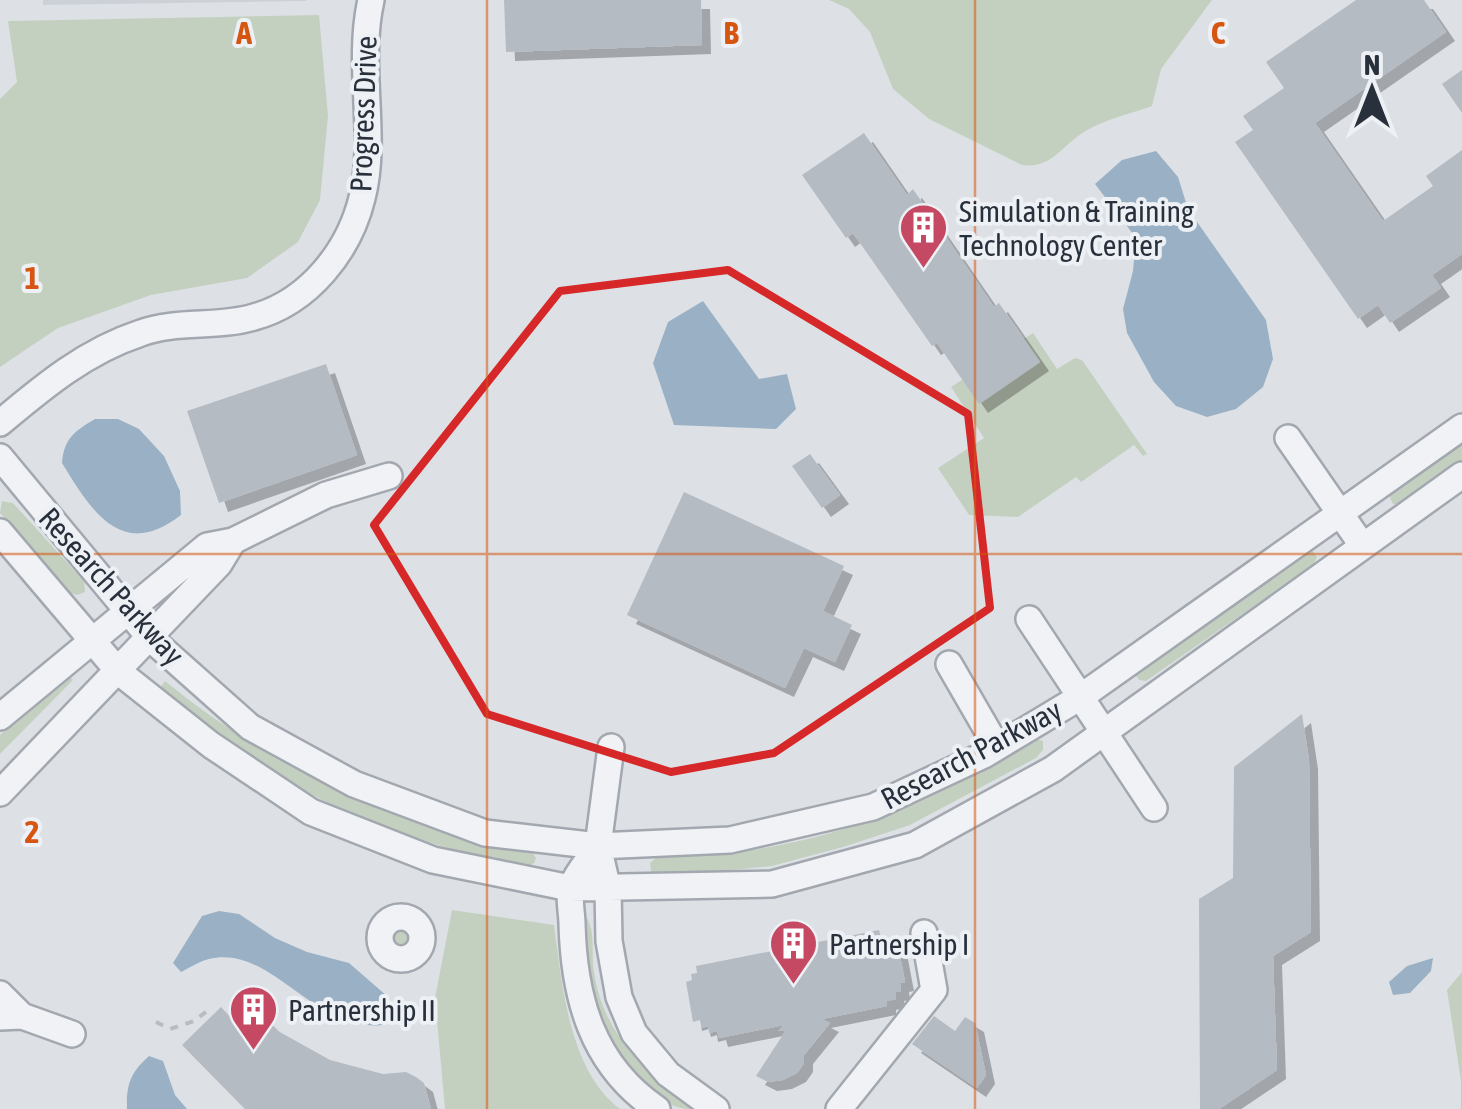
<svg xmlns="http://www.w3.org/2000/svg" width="1462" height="1109" font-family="'Asap Condensed',sans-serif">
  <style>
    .built { fill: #ccd1d8 }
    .green { fill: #c4d0bf }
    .water { fill: #9ab1c5 }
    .building { fill: #b5bbc3; filter: url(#shadow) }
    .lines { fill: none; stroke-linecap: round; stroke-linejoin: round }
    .minor-casing { stroke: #a3a8b0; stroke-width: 30 }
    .path { stroke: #b8bcc1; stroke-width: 4; stroke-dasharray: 8 8; stroke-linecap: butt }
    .minor { stroke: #f0f2f5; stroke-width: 25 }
    .marked { fill: none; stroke: #d62828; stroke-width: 8; stroke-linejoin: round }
    .grid { fill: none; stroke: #d55511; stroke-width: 2.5; stroke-opacity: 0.55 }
    .labels { text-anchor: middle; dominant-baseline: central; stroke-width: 8; stroke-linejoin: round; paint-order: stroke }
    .street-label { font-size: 30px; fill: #28303c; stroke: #edf0f4 }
    .poi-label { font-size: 30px; fill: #28303c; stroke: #edf0f4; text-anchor: start }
    .grid-label { font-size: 32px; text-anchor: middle; font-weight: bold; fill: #d55511; stroke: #edf0f4; stroke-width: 8; stroke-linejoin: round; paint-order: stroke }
  </style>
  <defs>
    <filter id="shadow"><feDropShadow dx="9" dy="9" stdDeviation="0" flood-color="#0004"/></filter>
  </defs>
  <rect width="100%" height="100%" fill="#dde1e6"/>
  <path class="built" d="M43,0H306V1L43,5Z"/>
  <path class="green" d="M829,0H1212L1161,69L1152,106C1130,114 1103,120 1084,132C1061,146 1052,169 1022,165L929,119L893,89L870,32L849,9Z
    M319,15L328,116L320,200L298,242L247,278L151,295L58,328L0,367V99L17,82L8,21Z
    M1033,333L1057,369L1075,358L1082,360L1147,454L1143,456L1134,445L1081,482L1076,477L1018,517L969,515L938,468L984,438L951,387Z
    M1462,440V463L1402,505L1393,504L1390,498L1391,490Z
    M2,501L13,503L84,581L85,592L77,595L68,592L0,513Z
    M1303,550H1312L1317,557L1314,564L1146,681L1139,680L1134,673Z
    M68,674L73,680L0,754V735Z
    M165,681C271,768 396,823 531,850L536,858L534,863L528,867C379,837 274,789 160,688Z
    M1033,738L1043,741V750L1036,758L910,825L843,847L772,866L660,877L651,872L650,863L658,856C757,858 857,832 946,789C976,774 1004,755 1033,738Z
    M452,910L554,925C562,984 569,1071 620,1109H445L435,998Z
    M587,918C596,934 591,954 594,972C603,1034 646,1073 693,1109C672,1109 663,1101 647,1085C590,1029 592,999 582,924Z
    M387 938a15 15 0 1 1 30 0a15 15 0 1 1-30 0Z
    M1462,972V1109H1461V1081L1447,990Z"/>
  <path class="water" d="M1156,151L1178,177L1188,209L1266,320L1273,359L1263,387L1236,409L1207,417L1176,406L1154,382L1127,333L1123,309L1133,271L1136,238L1095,184L1122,160Z
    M703,301L759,379L787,374L796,409L776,429L674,425L653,363L668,322Z
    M95,419H118L139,429L164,456L180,491L181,515C122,561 92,512 62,463C64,438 75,431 95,419Z
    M219,911L239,914L275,938L307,952L349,963L387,996L390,1010L384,1025C312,1032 272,944 209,959C200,961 189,968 181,972L173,963L202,916Z
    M1433,958L1431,971L1410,993L1393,995L1389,982L1407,966Z
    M149,1056L163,1061L175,1095L187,1109H127C126,1084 131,1072 149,1056Z"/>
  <path class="building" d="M504,0H701L702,45L506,52Z
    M1356,0H1424L1446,32L1315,123L1383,221L1433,186L1426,176L1462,150V254L1432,275L1441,288L1390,323L1378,305L1358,319L1235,142L1253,130L1243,116L1284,88L1266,62Z
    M1462,70V113L1442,84Z
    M864,133L907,195L913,189L994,307L999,303L1040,362L979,404L937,343L932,346L853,233L846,238L802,175Z
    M326,364L357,455L219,503L187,411Z
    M810,454L840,495L822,508L792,466Z
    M684,492L844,566L823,611L852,625L835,662L804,648L785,688L627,615Z
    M1302,714L1309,760L1311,932L1273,956L1277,1070L1219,1109H1200L1199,899L1233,878L1234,767Z
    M879,930L881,938L888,936L889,941L897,940L905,982L900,983L901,991L895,992L896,999L887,1001V1006L822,1019L830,1023L804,1055V1063L797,1073L783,1080L768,1082L756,1076L786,1030L778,1031L784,1025L719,1038L717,1031L709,1033L708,1026L702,1028L700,1020L693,1022L686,982L692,980L691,974L697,973L696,966Z
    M252,1004L278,1031L330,1060L383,1074L406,1072L416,1077L424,1083L431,1109H245L182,1045L221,1007L234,1021Z
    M934,1016L955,1031L965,1017L975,1023L986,1075L977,1088L912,1044Z"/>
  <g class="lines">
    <defs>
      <path id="minor" d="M0,423C44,386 86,351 141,333C176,320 218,328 254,317C309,302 349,251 362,198C378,136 356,67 371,0
        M1288,438L1362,545
        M0,457L151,639L250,727L354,784L485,833L598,846L730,840L873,807L984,755L1082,696L1462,427
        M0,532L119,672L211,745L311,812L433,860L570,888L772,884L915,845L1053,769L1462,475
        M1029,619L1154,808
        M949,664L997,747
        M0,717L207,546L233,541L326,495L389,476
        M611,747L598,846L608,889L609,941L619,997L634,1033L668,1074L716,1109
        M0,793L219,564L233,541
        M598,846C590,859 577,872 572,886C568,896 572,913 572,924C574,998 592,1065 657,1109
        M380 938a21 21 0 1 1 42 0a21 21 0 1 1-42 0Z
        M0,994L22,1016
        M0,1017L22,1016L72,1034
        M839,1109L934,990L924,933"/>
    </defs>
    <use href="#minor" class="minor-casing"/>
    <path class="path" d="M156,1022L170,1029L194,1021L211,1008"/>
    <use href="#minor" class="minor"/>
  </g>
  <path class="marked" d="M728,270L968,414L990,608L774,753L671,772L487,714L374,525L560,291Z"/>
  <path class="grid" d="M487,0V1109M975,0V1109M0,554H1462"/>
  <defs>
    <symbol id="building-pin" viewBox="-11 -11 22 30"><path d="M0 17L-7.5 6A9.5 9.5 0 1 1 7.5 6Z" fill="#c54962" stroke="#edf0f4"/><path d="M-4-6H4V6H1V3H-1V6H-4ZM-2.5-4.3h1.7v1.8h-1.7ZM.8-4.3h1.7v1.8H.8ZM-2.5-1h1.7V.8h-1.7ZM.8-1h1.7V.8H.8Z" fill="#fff"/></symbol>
  </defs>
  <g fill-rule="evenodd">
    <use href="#building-pin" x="896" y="200" width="55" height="75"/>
    <use href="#building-pin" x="766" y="916" width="55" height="75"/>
    <use href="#building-pin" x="226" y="982" width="55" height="75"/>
  </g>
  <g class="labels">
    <g class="street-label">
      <text transform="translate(363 114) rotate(-88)">Progress Drive</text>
      <text transform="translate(112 586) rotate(48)">Research Parkway</text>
      <text transform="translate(971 754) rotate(-28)">Research Parkway</text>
    </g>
    <g class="poi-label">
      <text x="959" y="211">Simulation &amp; Training<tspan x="959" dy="34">Technology Center</tspan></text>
      <text x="829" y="944">Partnership I</text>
      <text x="288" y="1010">Partnership II</text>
    </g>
  </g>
  <g class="grid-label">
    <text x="244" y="44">A</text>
    <text x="731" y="44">B</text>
    <text x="1218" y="44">C</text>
    <text x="32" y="289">1</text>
    <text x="32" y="843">2</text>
  </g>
  <g transform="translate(1372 90)" stroke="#edf0f4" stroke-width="8" paint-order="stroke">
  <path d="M0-8L18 38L0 25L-18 38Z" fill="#28303c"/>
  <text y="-15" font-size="28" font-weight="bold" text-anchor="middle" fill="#28303c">N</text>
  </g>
</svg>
